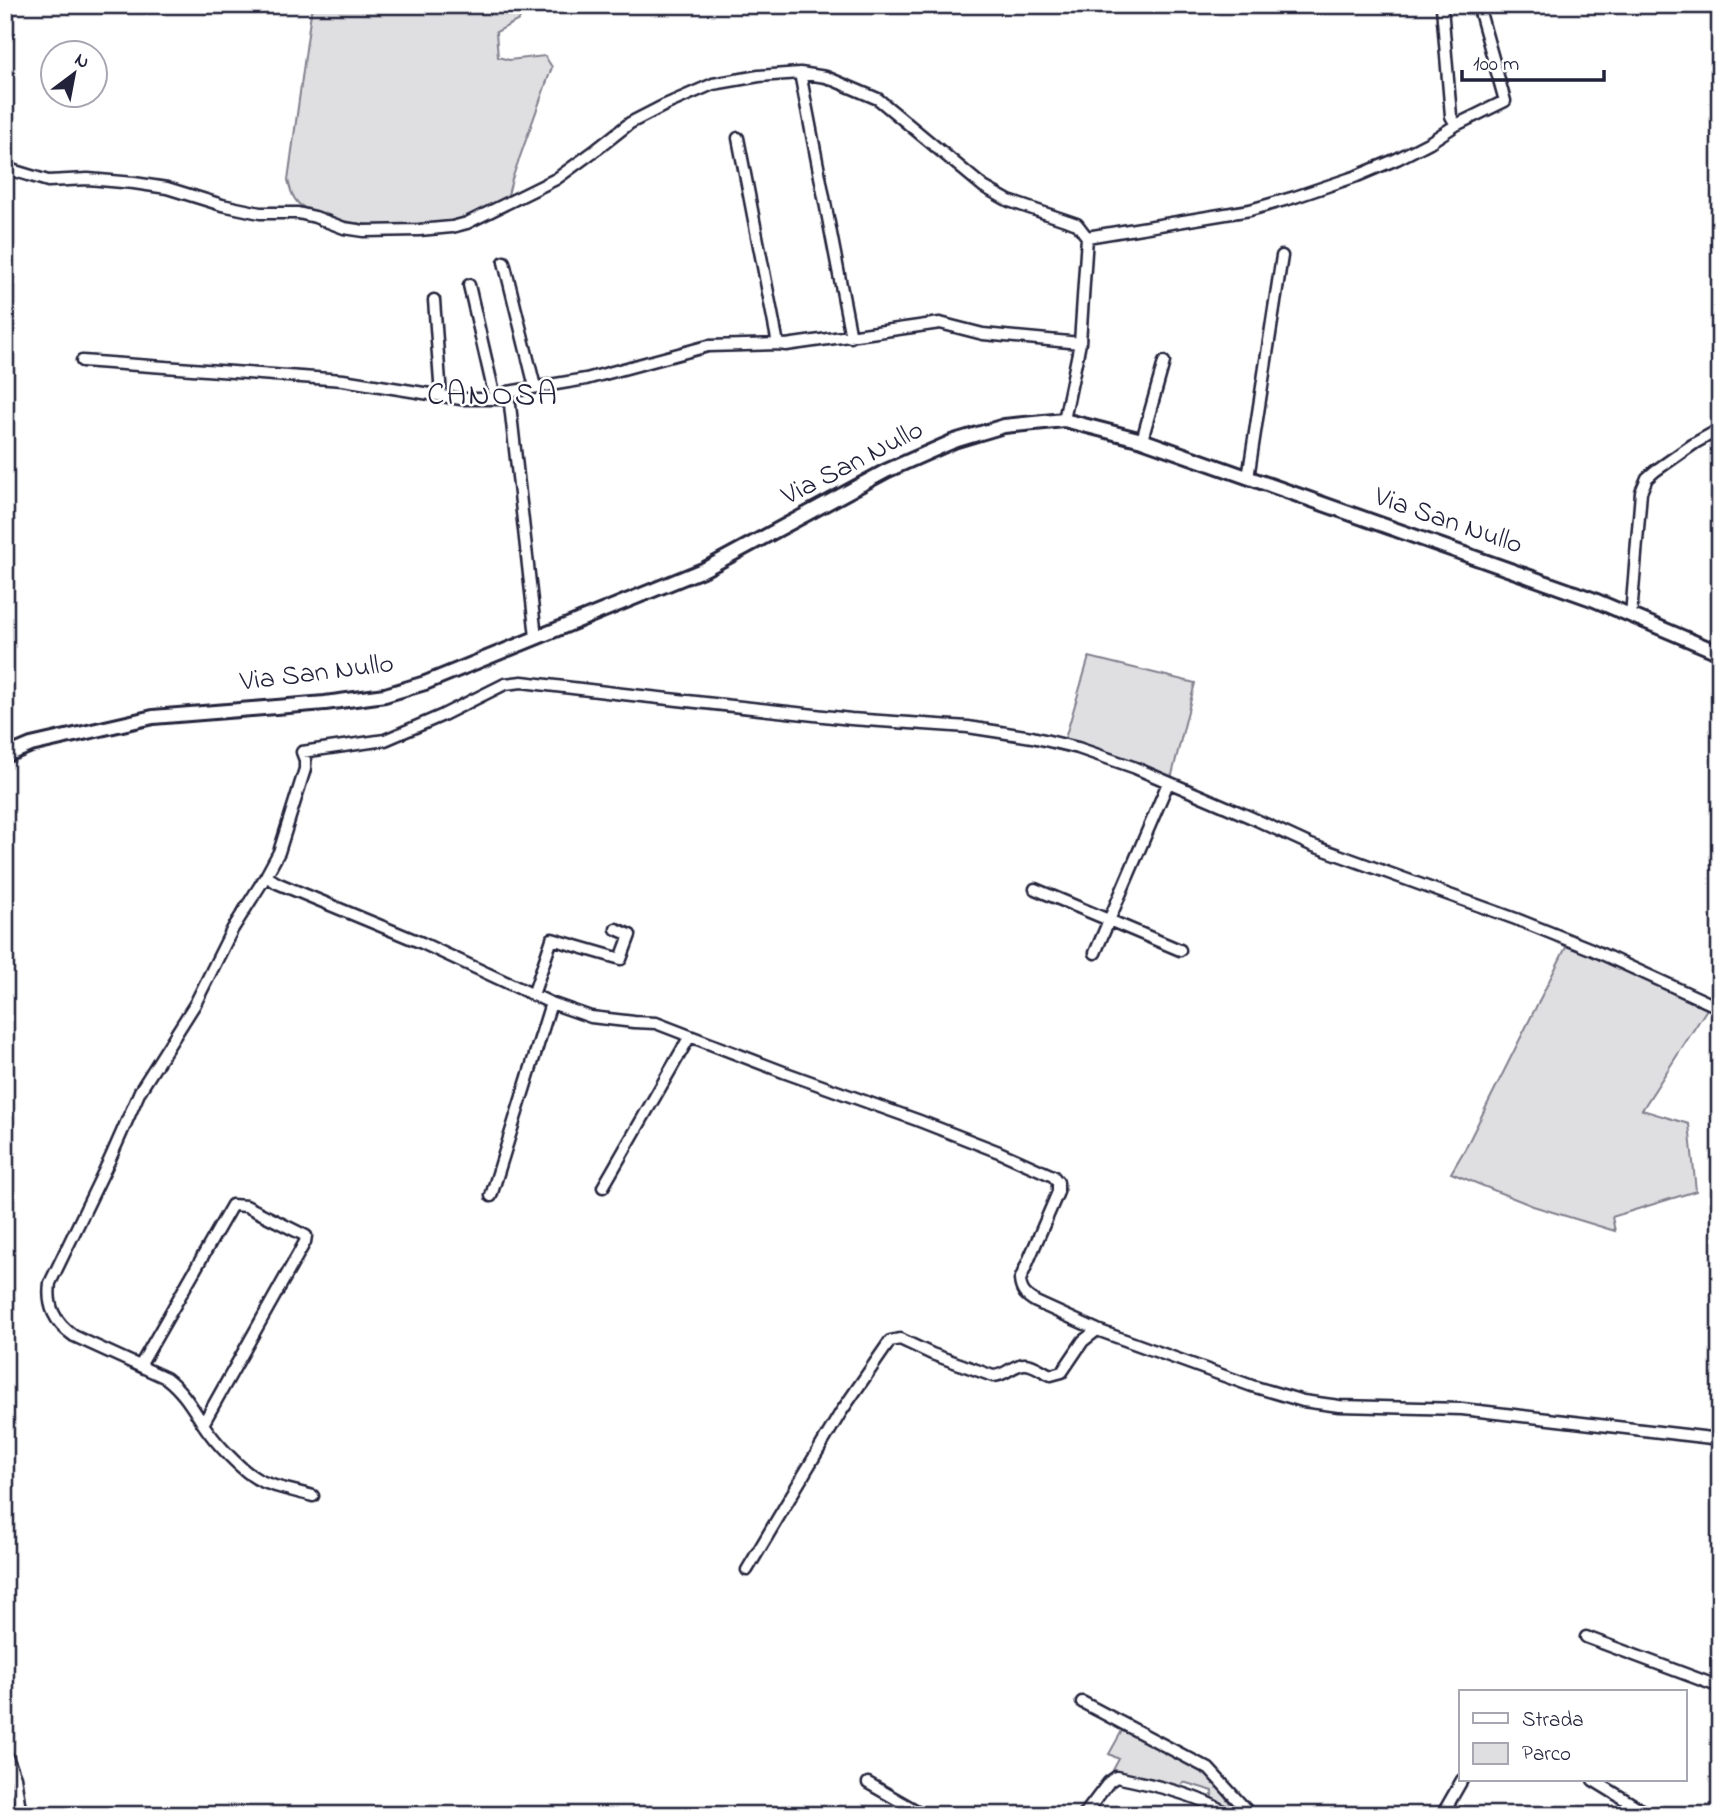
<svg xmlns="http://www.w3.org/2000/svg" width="1725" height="1820" font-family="'Indie Flower',sans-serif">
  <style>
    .green { fill: #dfdfe2; stroke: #80808e; stroke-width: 2 }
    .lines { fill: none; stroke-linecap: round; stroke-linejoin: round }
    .minor-casing { stroke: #22223b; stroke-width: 15 }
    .tertiary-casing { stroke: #22223b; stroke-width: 18 }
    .minor { stroke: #fff; stroke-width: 10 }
    .tertiary { stroke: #fff; stroke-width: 12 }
    .labels { text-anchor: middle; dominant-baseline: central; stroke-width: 5; stroke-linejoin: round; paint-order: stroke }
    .street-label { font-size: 28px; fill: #22223b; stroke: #fff }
    .quarter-label { font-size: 32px; letter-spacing: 2px; fill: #22223b; stroke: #fff }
  </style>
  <rect width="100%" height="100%" fill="#fff"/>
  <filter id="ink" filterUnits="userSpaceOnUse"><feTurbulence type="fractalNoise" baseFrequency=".0143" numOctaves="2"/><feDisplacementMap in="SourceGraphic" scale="14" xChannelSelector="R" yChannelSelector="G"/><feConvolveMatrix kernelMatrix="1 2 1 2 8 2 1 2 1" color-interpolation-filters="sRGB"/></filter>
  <g filter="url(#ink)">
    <path class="green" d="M312,5H528L519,20L496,32L498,57L509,60L545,56L552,67L512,179L507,199C492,206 477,214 462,218C424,230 332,230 299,204C292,198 290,188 288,180Z
      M1089,657L1195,683L1171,779L1064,742Z
      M1567,945L1597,956L1707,1009L1642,1110L1689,1124L1696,1191L1612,1217L1615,1231L1533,1206L1451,1173L1465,1149Z
      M1124,1727L1209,1774L1215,1781L1232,1807L1230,1810L1211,1799L1213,1791L1183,1782L1180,1788L1113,1770L1119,1759L1109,1754Z"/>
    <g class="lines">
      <defs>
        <path id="minor" d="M1442,7L1451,116L1456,125
          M800,73L851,337
          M738,138L778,344
          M5,168L48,181L88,179L134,183L167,188L222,205L260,213H298L315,217L344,228L364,231L419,230L452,227L467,223L556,179L597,149L630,123L665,105L713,84L759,76L800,73L826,77L878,99L984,187L1009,201L1077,224L1087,237L1080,343L1064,420
          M1087,237L1250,210L1295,197L1357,176L1397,159L1430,142L1456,125L1505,101L1478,5
          M504,262L535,387
          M469,285L495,398L508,392L586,379L708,346L778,344L786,345L940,323L983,334L1080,343
          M434,300L441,396
          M82,361L343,380L461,399H505L510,405L536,637
          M1142,440L1164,362
          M1248,478L1282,256
          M1631,616L1641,492L1647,478L1655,471L1695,443L1720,429
          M266,876L277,883L422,943L551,1003L591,1017L634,1022L656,1023L786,1073L917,1120L999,1152L1053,1176L1058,1182V1192L1020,1280C1021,1292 1026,1296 1036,1302L1100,1331L1252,1386L1303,1401L1339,1406L1462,1409L1720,1439
          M1035,889L1180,950
          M1095,953L1168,783
          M533,995L552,939L621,959L630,935L616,929
          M603,1187L690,1036
          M491,1196L551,1003
          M140,1366L232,1205L246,1206L306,1236L305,1242L203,1424
          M313,1496C296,1491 277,1488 261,1481C243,1473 214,1441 203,1424C192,1407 183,1391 166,1378L74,1336C54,1322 47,1306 50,1283L110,1159L140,1091L195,1004L232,930L266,876L279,852L305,769V760L302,752L385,740L441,716L505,684L522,682L623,694L851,719L968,727L1032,737L1078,748L1133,767L1250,817L1311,845L1516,919L1591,949L1720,1008
          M747,1570L841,1412L890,1341L900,1339L932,1354L993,1376C1006,1376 1013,1364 1025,1364C1034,1364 1043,1372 1051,1375L1062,1372L1083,1341L1097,1330
          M1586,1637L1720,1687
          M1082,1702L1209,1769L1251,1815
          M5,1752L15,1777L21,1815
          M1593,1780L1650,1815
          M868,1783L924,1815
          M1084,1815L1109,1782L1116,1777C1150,1784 1201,1795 1229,1815
          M1442,1815L1462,1780"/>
        <path id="tertiary" d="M5,756L31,745L153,717L325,703L385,695L425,683L705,569L886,471L954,441L1004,426L1064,420L1142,440L1592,599L1720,653"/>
      </defs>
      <use href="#minor" class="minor-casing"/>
      <use href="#tertiary" class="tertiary-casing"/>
      <use href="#minor" class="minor"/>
      <use href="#tertiary" class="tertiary"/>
    </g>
  </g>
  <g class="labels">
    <g class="street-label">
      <text transform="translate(853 464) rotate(-27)">Via San Nullo</text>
      <text transform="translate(1448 522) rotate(19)">Via San Nullo</text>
      <text transform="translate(317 674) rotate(-7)">Via San Nullo</text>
    </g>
    <g class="quarter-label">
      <text x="493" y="396">CANOSA</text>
    </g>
  </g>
  <rect width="1725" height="1820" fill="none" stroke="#fff" stroke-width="28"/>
  <rect x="14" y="14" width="1697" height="1792" fill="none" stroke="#22223b" stroke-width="2.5" filter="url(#ink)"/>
  <rect x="1459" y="1690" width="228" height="91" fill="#ffffff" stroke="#a7a7b1" stroke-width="2"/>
  <rect x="1473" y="1713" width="35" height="10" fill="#ffffff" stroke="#a7a7b1" stroke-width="2"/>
  <text x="1522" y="1726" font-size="21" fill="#22223b">Strada</text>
  <rect x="1473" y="1743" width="35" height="21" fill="#dfdfe2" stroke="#a7a7b1" stroke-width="2"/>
  <text x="1522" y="1760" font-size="21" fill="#22223b">Parco</text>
  <g transform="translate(74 74) rotate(32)"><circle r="33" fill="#ffffff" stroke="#a7a7b1" stroke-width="2"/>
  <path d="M0-5L12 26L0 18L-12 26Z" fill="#22223b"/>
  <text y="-10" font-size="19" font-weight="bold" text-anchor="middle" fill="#22223b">N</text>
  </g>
  <path d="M1462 70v10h142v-10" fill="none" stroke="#22223b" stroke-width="3.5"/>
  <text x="1473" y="70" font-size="21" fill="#22223b" stroke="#ffffff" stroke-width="5" paint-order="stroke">100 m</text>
</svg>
